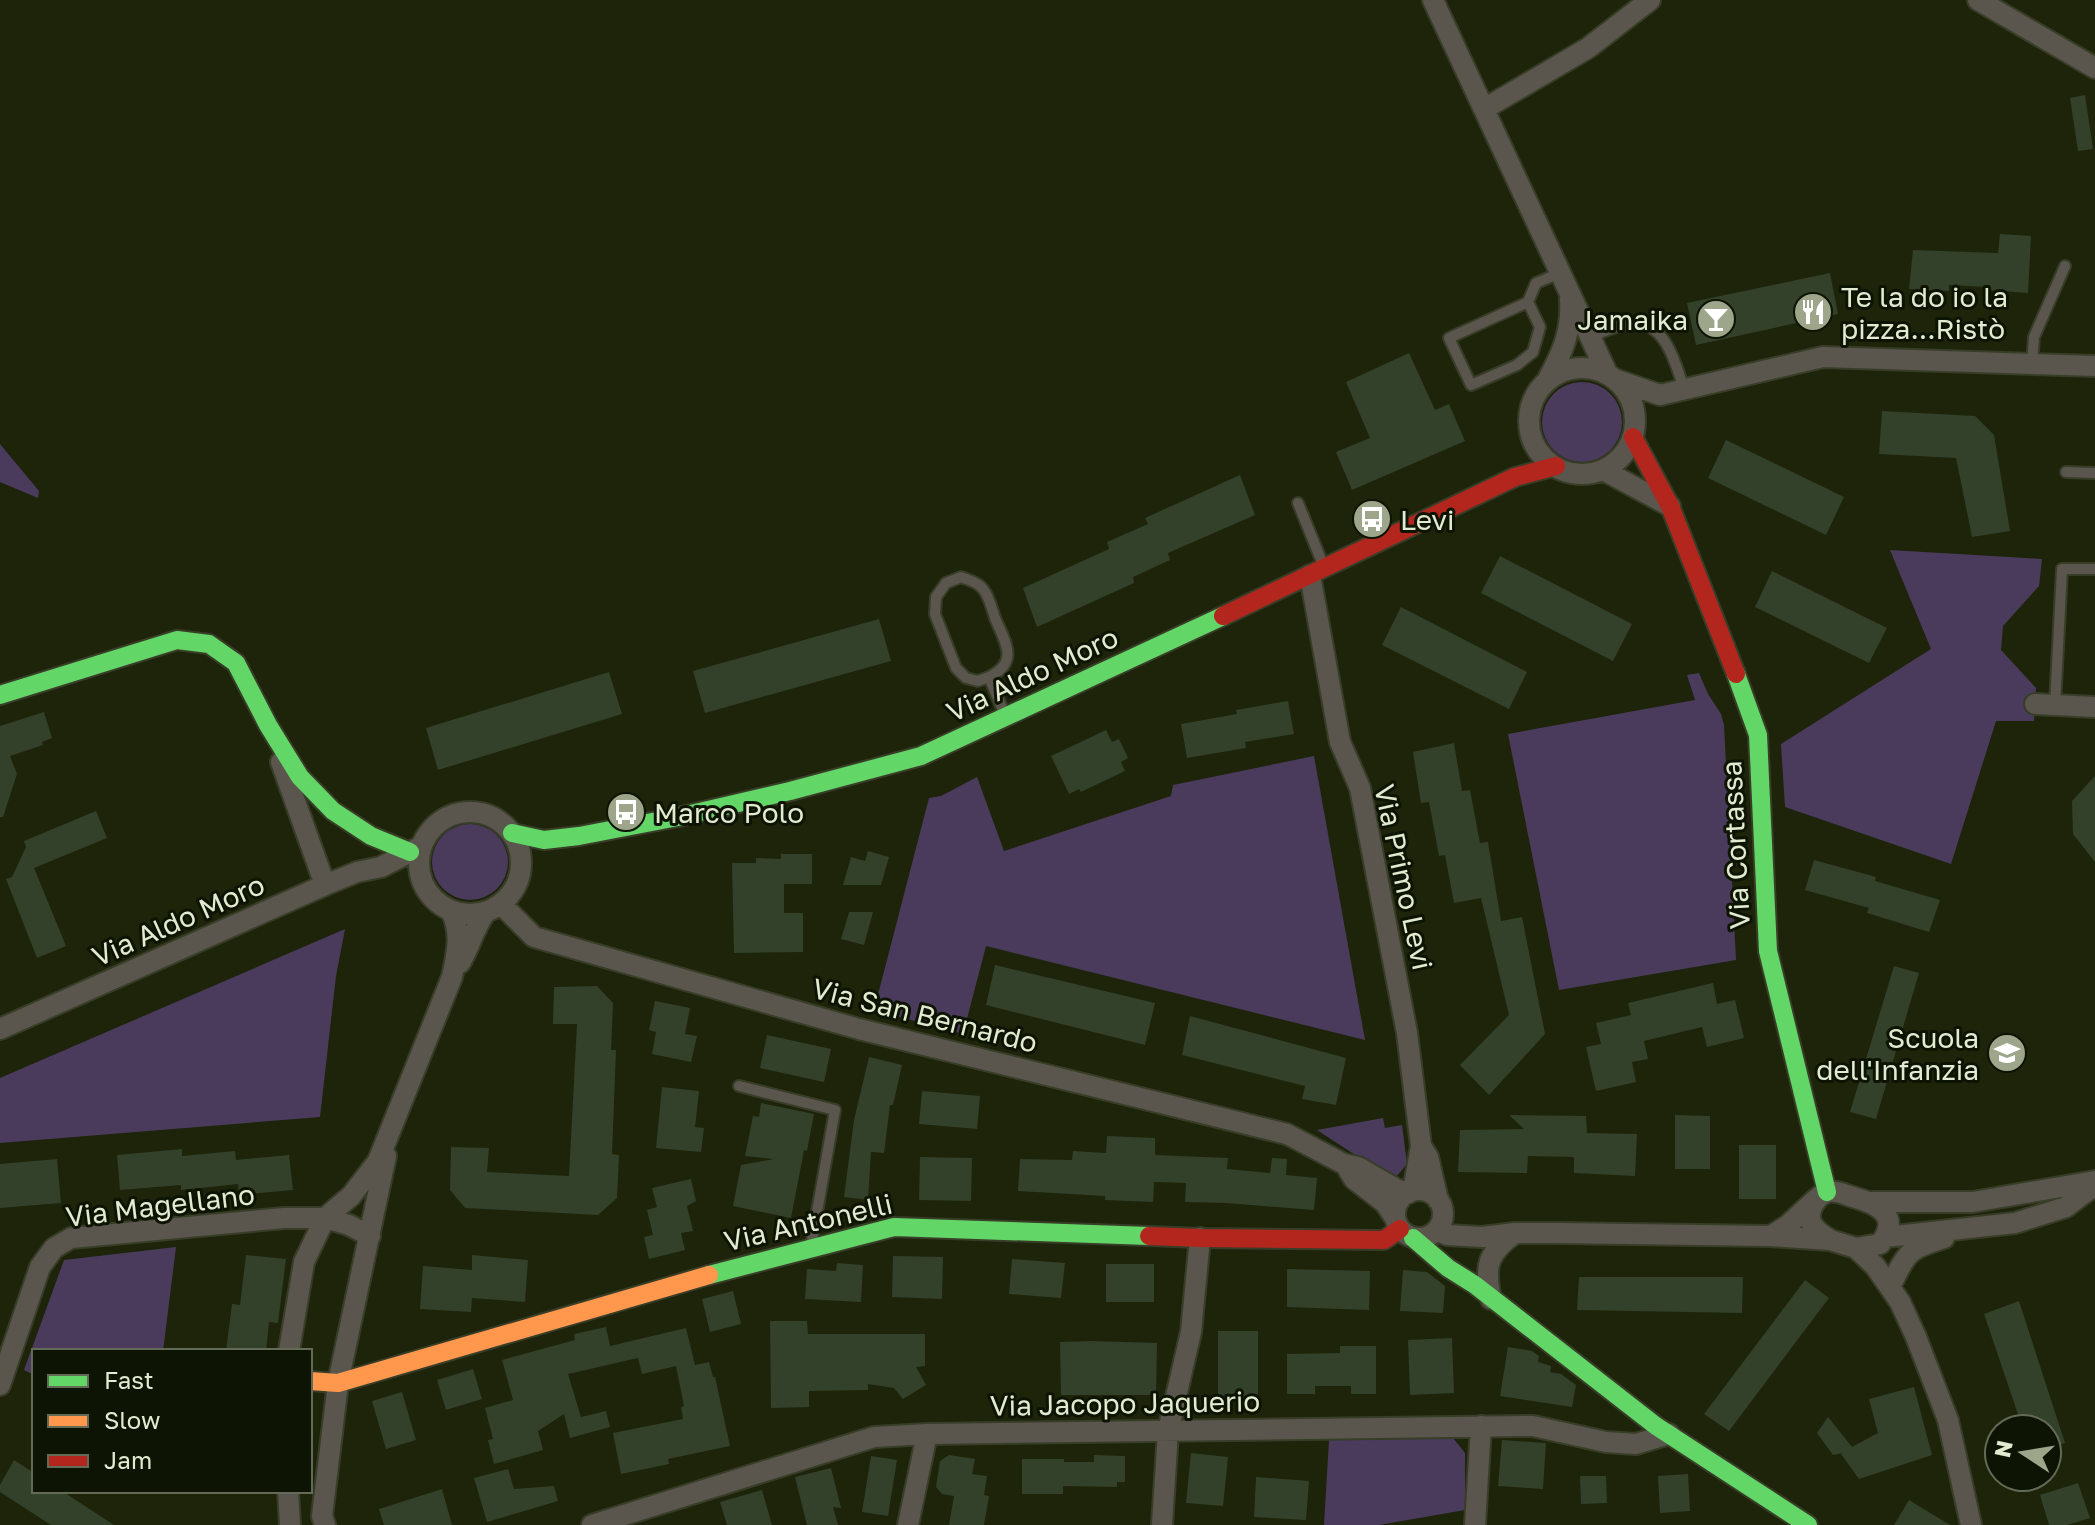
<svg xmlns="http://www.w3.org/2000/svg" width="2095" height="1525" font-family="'Golos Text',sans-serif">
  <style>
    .green { fill: #4a3b5d }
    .building { fill: #33402a }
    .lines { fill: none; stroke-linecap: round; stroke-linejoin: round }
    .lane-casing { stroke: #383d28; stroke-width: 14 }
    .street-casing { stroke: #383d28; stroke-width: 24 }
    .fast-casing { stroke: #383d28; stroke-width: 22 }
    .slow-casing { stroke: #383d28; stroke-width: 22 }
    .jam-casing { stroke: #383d28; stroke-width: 22 }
    .lane { stroke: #5a564d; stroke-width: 10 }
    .street { stroke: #5a564d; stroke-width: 20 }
    .fast { stroke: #63d668; stroke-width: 18 }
    .slow { stroke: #ff974d; stroke-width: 18 }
    .jam { stroke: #b3261e; stroke-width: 18 }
    .labels { text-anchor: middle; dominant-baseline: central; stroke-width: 6; stroke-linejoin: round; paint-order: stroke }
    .poi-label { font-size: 28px; fill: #e2ebd1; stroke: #0e1403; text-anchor: start }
    .street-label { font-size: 28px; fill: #e2ebd1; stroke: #0e1403 }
  </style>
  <rect width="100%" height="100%" fill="#1d240a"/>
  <path class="green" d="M1542 422a40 40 0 1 1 80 0a40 40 0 1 1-80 0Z
    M0,444L39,491L38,498L0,482Z
    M1890,550L2042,559L2039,586L2003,626L2001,650L2036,688L2034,721H1996L1951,864L1785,807L1781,744L1931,649Z
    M1699,673L1708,694L1721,714L1724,725L1736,960L1559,990L1508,734L1695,700L1687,675Z
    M1314,756L1365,1040L986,946L963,1034L874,1010L929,798L941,796L977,777L1004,851L1171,796L1173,785Z
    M432 862a38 38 0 1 1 76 0a38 38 0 1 1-76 0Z
    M345,929L336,976L320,1117L0,1143V1078Z
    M1383,1118L1385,1128L1402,1125L1407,1164L1396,1177H1389L1317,1130Z
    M176,1247L163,1351H34V1375L24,1370L64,1260Z
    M1453,1438L1465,1453V1510L1379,1525H1324L1329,1440Z"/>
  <path class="building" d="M2085,95L2093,149L2078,151L2070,98Z
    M2000,234L2031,236L2028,293L1986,290L1987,287L1949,285V291L1909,289L1913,250L1998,253Z
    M1830,273L1838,314L1696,345L1687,303Z
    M1409,353L1435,410L1449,404L1465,441L1352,490L1336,452L1370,438L1346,382Z
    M1882,411L1975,416L1994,435L2010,531L1972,537L1956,458L1879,454Z
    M1726,440L1844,497L1826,535L1708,478Z
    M1240,475L1255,515L1168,553L1170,560L1133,577L1134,583L1037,627L1023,588L1109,549L1107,542L1148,524L1145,518Z
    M1500,556L1632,624L1613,661L1481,593Z
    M1772,571L1887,628L1869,663L1755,607Z
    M1401,607L1527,672L1509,709L1382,645Z
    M879,619L891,661L705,713L693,671Z
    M609,672L622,714L438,770L426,728Z
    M1288,701L1294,734L1245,742L1246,748L1187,758L1181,724L1237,714L1236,710Z
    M44,712L52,738L42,742L43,745L10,756L17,774L3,817H0V726Z
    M1106,730L1112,742L1119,739L1128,758L1121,762L1125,771L1081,792L1079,789L1069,794L1051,756Z
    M1454,743L1462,791L1470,790L1480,843L1488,842L1501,921L1522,917L1545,1034L1489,1095L1460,1065L1509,1015L1481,898L1454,903L1445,855L1439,856L1429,802L1421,803L1413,752Z
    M2095,776V862L2073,834L2072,801Z
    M96,811L107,838L34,868L66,946L37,958L6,879L12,877L26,847L24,841Z
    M868,851L889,857L881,885H843L851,857L865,861Z
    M781,854H812V884H784V913H803V952L734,953L732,863H756V858L781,859Z
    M1814,860L1876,877L1875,881L1940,900L1929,932L1867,913L1869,908L1805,890Z
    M849,912H873L864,945L841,939Z
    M995,965L1155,1003L1145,1045L986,1005Z
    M1894,966L1919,973L1876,1119L1850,1112Z
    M1713,983L1717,1004L1735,1000L1744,1038L1707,1047L1702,1027L1644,1041L1648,1059L1632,1062L1636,1082L1596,1091L1586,1047L1601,1044L1596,1023L1631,1015L1628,1003Z
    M597,986L613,1003L611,1050H616L612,1154L619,1155L617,1198L598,1215L465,1208L450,1190L451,1147L489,1148L487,1172L569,1176L577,1024H553L554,987Z
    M655,1001L690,1008L685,1034L697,1036L691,1062L652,1054L656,1032L649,1030Z
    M1190,1016L1346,1058L1336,1105L1302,1099L1305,1086L1182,1055Z
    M767,1035L831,1049L824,1082L760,1068Z
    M869,1057L902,1065L893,1105H890L884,1153L871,1152L868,1200L844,1197L854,1120Z
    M662,1087L699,1091L695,1127L704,1128L701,1152L656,1148Z
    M922,1091L980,1096L977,1129L919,1124Z
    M761,1103L814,1114L807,1151L804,1150L791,1218L733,1206L741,1165L774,1159L745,1156L753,1116L759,1117Z
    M1509,1115L1586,1116L1587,1133L1637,1134L1635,1176L1574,1173V1157L1528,1156L1527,1173L1458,1172L1460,1130L1524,1129Z
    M1675,1115L1710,1116V1169H1675Z
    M1107,1136L1155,1138V1155L1228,1158L1227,1169L1270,1173L1272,1158L1287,1159L1286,1175L1317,1178L1314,1210L1226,1203L1185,1202L1186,1183L1154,1182L1153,1202L1105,1200V1196L1018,1191L1020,1159L1072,1160L1073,1151L1106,1153Z
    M1739,1145H1776V1199H1739Z
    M182,1149V1156L235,1151L236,1160L289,1155L293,1190L239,1195L238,1184L181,1190V1185L120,1190L117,1155Z
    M920,1157L972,1158L971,1201L919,1200Z
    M57,1159L61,1203L0,1208V1164Z
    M691,1179L696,1201L687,1206L693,1231L681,1233L685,1250L649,1259L644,1237L653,1235L647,1210L657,1207L652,1188Z
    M246,1255L286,1259L278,1323L269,1322L266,1351H226L232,1304L240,1305Z
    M472,1255L528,1260L525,1302L472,1298L471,1312L420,1309L423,1266L472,1270Z
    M893,1256L943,1257L942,1299L892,1297Z
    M1012,1259L1065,1263L1061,1298L1009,1294Z
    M837,1263L863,1265L861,1302L805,1299L807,1269L836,1271Z
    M1106,1264H1154V1302H1106Z
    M1287,1269L1370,1271L1369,1310L1287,1307Z
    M1403,1270L1427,1272L1445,1286L1443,1313L1400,1311Z
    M1579,1277H1743L1742,1313L1577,1310Z
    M1805,1280L1829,1298L1729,1431L1704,1414Z
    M733,1291L741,1324L710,1332L702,1299Z
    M2019,1301L2065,1443L2047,1449V1429H2023L1984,1314Z
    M770,1321H807L808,1334H925V1366L916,1367L926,1385L903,1399L894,1388L868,1384V1390L809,1391V1407L771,1408Z
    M606,1327L610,1346L686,1328L695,1365L709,1362L713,1377H715L730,1446L668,1459L669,1464L621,1474L613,1433L683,1419L681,1407L684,1406L676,1366L642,1374L638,1358L568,1374L581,1417L606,1411L610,1427L570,1438L564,1414L538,1431L543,1450L494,1464L488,1440L493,1439L485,1408L513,1400L502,1360L575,1340L574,1334Z
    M1218,1331H1258V1398H1218Z
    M1452,1338L1454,1393L1410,1395L1408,1340Z
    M1091,1341L1157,1343L1156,1395H1061L1060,1342Z
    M1340,1346H1376V1394H1351V1386H1315V1394H1287V1354L1340,1353Z
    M1508,1347L1532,1351L1539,1356L1538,1362L1551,1366L1550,1372L1561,1374L1576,1385L1572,1407L1500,1396Z
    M473,1369L482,1399L446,1410L437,1380Z
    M1914,1387L1932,1455L1859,1479L1841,1454L1843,1453L1833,1455L1817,1433L1828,1417L1852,1447L1878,1433L1869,1399Z
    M402,1392L416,1440L386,1449L372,1401Z
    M1502,1440L1546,1443L1543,1489L1498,1486Z
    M1191,1453L1228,1457L1223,1506L1186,1503Z
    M949,1455L975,1459L972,1474L987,1476L984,1495L989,1496L984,1525H949L954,1496L942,1494L936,1487L940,1461Z
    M1094,1455L1125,1456V1482H1117V1487L1063,1486V1494H1022V1459H1064V1462H1094Z
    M871,1456L897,1460L888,1516L862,1512Z
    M14,1460L34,1473V1491H62L114,1525H51L0,1492V1485Z
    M831,1468L841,1508L833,1507L838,1525H807L795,1477Z
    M508,1469L514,1489L554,1486L558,1501L487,1522L474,1478Z
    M1688,1474L1690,1511L1660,1513L1658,1476Z
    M1580,1476H1606L1607,1503L1581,1504Z
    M1256,1477L1309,1481L1306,1520L1254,1517Z
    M2078,1483L2090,1518L2067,1525H2049L2040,1495Z
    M442,1489L452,1525H384L379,1509Z
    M762,1490L772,1525H727L720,1502Z
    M1909,1500L1950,1525H1894Z"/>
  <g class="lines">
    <defs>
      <path id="lane" d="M1528,302L1540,327L1533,352L1517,365L1471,385L1449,338L1528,302L1536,283L1560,273
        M1590,337C1603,332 1619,324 1633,323C1666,322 1676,365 1684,389
        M2032,364L2034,337L2065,266
        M2066,472L2095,473
        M1298,503L1324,567
        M989,677L978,681L966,678L956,668L935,614L936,597L946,583L961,577C968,580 978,582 983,589C989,596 992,609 995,618C1005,642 1020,662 989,677L1005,715
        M2055,705L2062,569H2095
        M739,1086L835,1110L811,1246"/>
      <path id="street" d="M1433,0L1607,373
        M1978,0L2095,68
        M1484,109L1588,48L1650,0
        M1529 421a53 53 0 1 1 106 0a53 53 0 1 1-106 0Z
        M1548,379C1563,352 1572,330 1570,299
        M1617,380L1660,395L1823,357L2095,366
        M1603,470L1670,506
        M1310,575L1340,742L1360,788L1407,1033L1421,1146L1413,1191
        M2035,704L2095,707
        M281,762L325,885
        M419 863a51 51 0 1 1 102 0a51 51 0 1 1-102 0Z
        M501,904L534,937L859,1029L1287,1134L1344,1164L1358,1167L1396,1189L1409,1193
        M460,963C470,947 474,927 486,912
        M0,1029L325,885L357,872L381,867L418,848
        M1421,1146L1428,1157L1438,1200
        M1349,1171L1354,1179L1385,1203L1395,1218
        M1395 1214a24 24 0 1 1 48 0a24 24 0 1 1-48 0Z
        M1873,1202H1973L2095,1181
        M1437,1230L1447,1235L1482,1237L1515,1233H1557L1771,1236L1830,1240L1856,1248L1880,1244C1902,1216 1878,1204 1853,1197C1846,1195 1836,1190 1828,1192C1816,1195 1807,1211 1811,1222C1815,1231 1823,1235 1830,1240
        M1771,1236L1788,1225L1816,1199
        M1886,1237L2015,1223L2066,1207L2095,1185
        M1856,1248L1875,1266L1900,1302L1916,1337L1948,1420L1971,1525
        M1894,1279C1908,1249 1913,1248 1944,1238
        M1491,1299C1484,1267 1487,1253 1515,1233
        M289,1351L304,1262L325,1218L351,1196L378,1161L452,977C457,954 462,932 451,911
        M0,1385L40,1267L54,1248L71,1238L284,1218H325L349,1225L370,1236
        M288,1491L290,1525
        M325,1525L322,1516L338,1383L386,1156
        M592,1525L874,1437L927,1434L1533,1426L1606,1442L1636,1444L1669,1434
        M908,1525L927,1434
        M1162,1525L1168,1431L1191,1332L1200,1238
        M1475,1525L1481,1426"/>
      <path id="fast" d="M1736,674L1758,735L1768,951L1827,1192
        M0,695L177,640L209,644L236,663L268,725L300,777L333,811L371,836L410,852
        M512,833L544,840L579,836L678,817L790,791L921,756L1223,616
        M1413,1238L1448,1268L1475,1285L1656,1426L1808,1525
        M709,1275L894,1227L1149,1236"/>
      <path id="slow" d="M310,1381L338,1383L709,1275"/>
      <path id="jam" d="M1633,437L1670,506L1736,674
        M1223,616L1515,477L1556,466
        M1149,1236L1200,1238L1384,1240L1400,1229"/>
    </defs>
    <use href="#lane" class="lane-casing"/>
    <use href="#street" class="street-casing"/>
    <use href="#fast" class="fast-casing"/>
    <use href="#slow" class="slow-casing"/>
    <use href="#jam" class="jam-casing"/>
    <use href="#lane" class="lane"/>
    <use href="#street" class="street"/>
    <use href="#fast" class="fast"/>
    <use href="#slow" class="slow"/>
    <use href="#jam" class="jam"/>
  </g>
  <defs>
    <symbol id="restaurant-disc" viewBox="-11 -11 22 22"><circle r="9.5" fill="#9da58b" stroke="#0e1403"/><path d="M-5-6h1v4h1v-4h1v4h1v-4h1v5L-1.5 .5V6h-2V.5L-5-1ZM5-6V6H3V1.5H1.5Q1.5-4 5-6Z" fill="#fff"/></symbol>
    <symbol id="bar-disc" viewBox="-11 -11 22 22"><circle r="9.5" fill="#9da58b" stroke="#0e1403"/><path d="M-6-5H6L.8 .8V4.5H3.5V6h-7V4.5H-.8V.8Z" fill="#fff"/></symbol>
    <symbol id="bus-disc" viewBox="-11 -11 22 22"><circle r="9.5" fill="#9da58b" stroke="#0e1403"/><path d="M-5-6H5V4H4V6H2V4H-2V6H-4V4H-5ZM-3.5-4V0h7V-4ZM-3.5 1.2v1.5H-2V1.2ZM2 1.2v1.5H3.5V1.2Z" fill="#fff"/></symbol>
    <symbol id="school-disc" viewBox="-11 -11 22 22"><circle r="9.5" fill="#9da58b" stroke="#0e1403"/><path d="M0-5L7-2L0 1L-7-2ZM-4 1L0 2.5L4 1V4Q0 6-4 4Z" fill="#fff"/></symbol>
  </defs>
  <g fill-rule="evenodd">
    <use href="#restaurant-disc" x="1791" y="290" width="44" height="44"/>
    <use href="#bar-disc" x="1694" y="297" width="44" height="44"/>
    <use href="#bus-disc" x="1350" y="497" width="44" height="44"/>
    <use href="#bus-disc" x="604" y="790" width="44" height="44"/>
    <use href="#school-disc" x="1985" y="1031" width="44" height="44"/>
  </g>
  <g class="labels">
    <g class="poi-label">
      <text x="1841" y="296">Te la do io la<tspan x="1841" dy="32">pizza...Ristò</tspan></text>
      <text x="1688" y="319" text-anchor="end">Jamaika</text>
      <text x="1400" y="519">Levi</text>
      <text x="654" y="812">Marco Polo</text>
      <text x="1979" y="1037" text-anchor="end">Scuola<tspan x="1979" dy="32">dell'Infanzia</tspan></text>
    </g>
    <g class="street-label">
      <text transform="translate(1032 674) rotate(-25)">Via Aldo Moro</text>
      <text transform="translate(1735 845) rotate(-93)">Via Cortassa</text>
      <text transform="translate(1404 877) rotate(78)">Via Primo Levi</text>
      <text transform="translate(178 920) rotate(-24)">Via Aldo Moro</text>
      <text transform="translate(925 1015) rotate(14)">Via San Bernardo</text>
      <text transform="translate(160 1205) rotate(-7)">Via Magellano</text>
      <text transform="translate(808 1222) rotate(-13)">Via Antonelli</text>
      <text transform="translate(1125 1403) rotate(-1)">Via Jacopo Jaquerio</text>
    </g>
  </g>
  <rect x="32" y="1349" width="280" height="144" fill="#0e1403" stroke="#636a55" stroke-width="2"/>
  <rect x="48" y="1375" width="40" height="12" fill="#63d668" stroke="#636a55" stroke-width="2"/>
  <text x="104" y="1389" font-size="24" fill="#e2ebd1">Fast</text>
  <rect x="48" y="1415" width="40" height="12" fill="#ff974d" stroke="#636a55" stroke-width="2"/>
  <text x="104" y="1429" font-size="24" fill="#e2ebd1">Slow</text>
  <rect x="48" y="1455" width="40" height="12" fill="#b3261e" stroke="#636a55" stroke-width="2"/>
  <text x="104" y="1469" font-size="24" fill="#e2ebd1">Jam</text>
  <g transform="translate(2023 1453) rotate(282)"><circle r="38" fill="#0e1403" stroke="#636a55" stroke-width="2"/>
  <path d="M0-6L14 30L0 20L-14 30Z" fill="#9da58b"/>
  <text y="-12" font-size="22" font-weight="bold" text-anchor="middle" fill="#e2ebd1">N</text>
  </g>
</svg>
